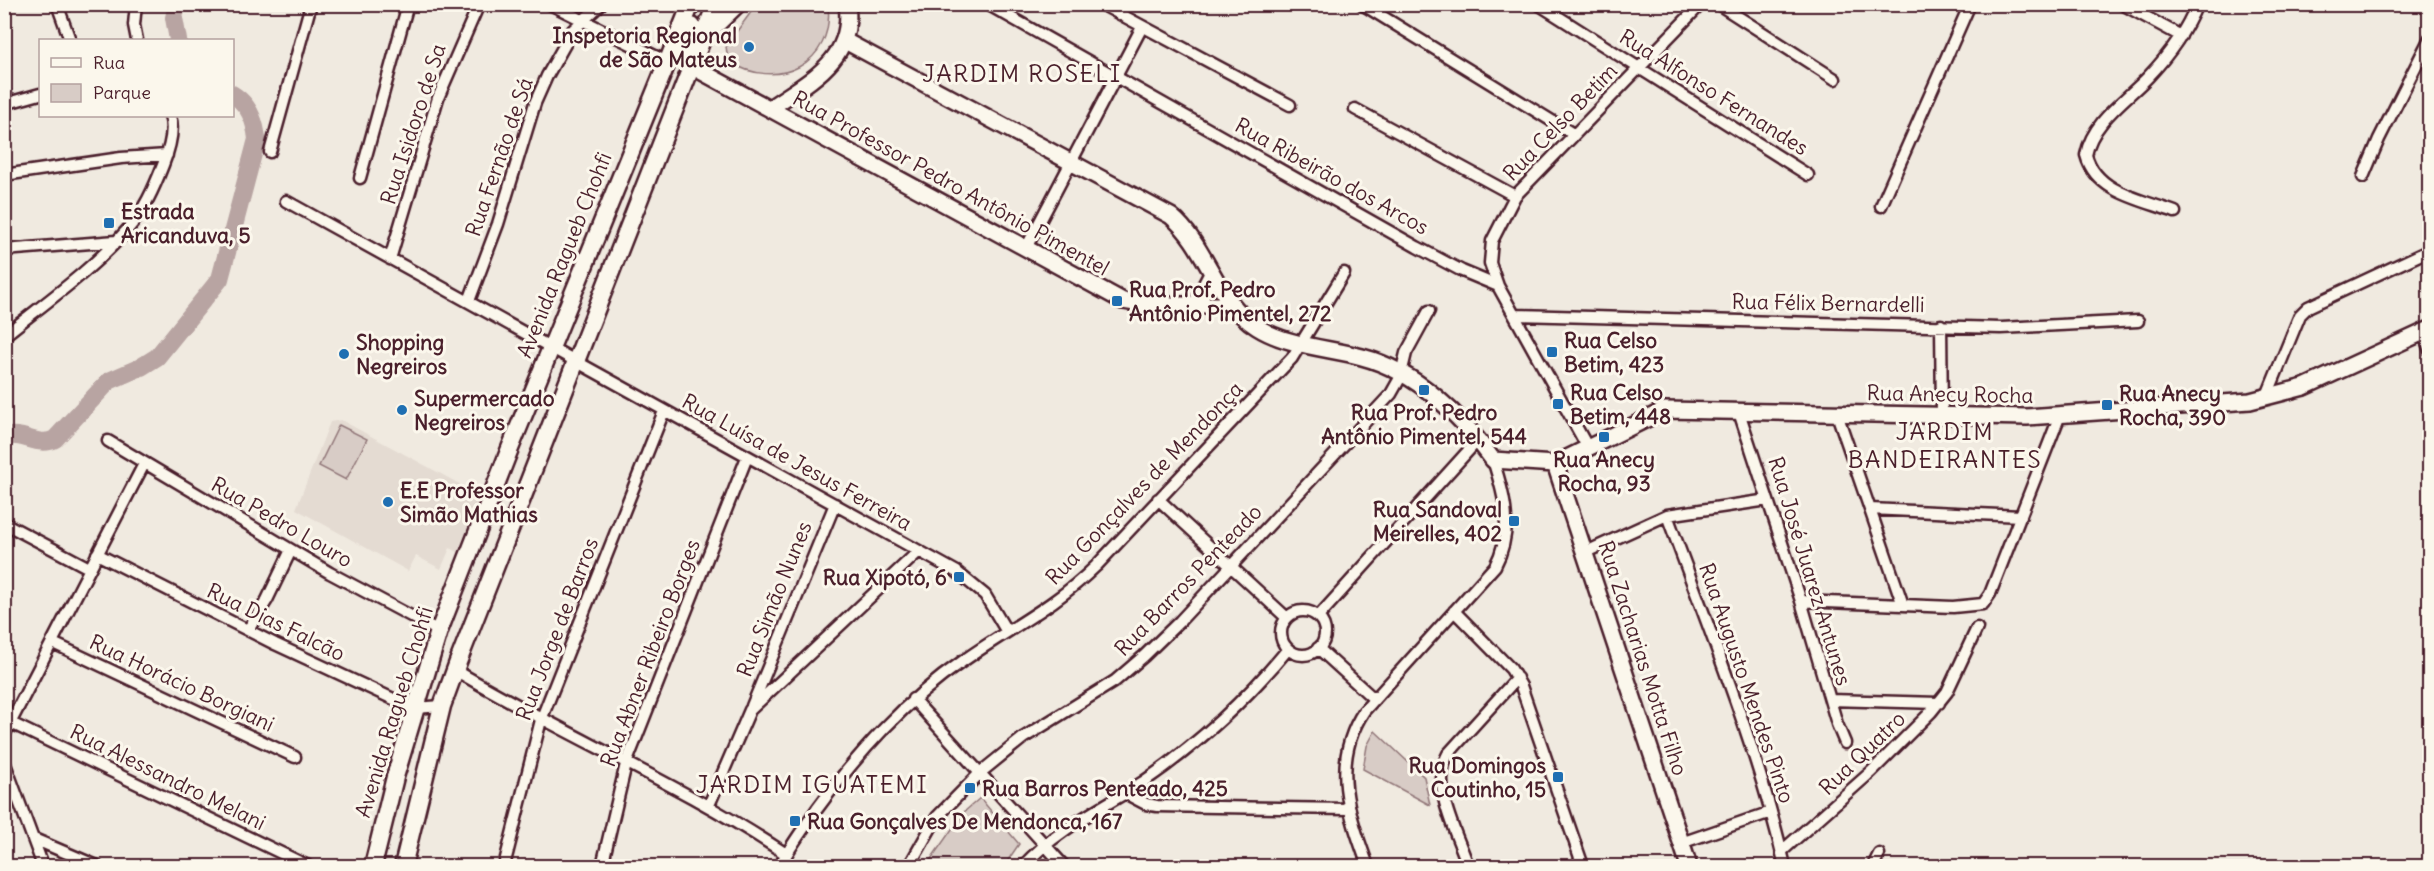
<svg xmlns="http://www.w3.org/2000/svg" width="2434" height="871" font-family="Delius,sans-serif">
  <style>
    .built { fill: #e4dbd2 }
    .green { fill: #d8ccc6; stroke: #917678; stroke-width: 1.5 }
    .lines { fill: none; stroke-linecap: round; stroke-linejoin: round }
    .river { stroke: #b8a4a2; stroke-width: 18 }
    .street-casing { stroke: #4a1f2b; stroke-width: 15 }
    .secondary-casing { stroke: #4a1f2b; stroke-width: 20 }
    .primary-casing { stroke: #4a1f2b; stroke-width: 21 }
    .street { stroke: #fbf7ec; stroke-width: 10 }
    .secondary { stroke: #fbf7ec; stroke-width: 15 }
    .primary { stroke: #fbf7ec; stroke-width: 16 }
    .poi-dot { fill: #1f6fb2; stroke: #fbf7ec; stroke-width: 2 }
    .labels { text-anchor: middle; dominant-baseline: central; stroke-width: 6; stroke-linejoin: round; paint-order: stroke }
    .poi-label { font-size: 21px; font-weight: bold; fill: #4a1f2b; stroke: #fbf7ec; text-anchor: start }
    .street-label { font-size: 21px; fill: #4a1f2b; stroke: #fbf7ec }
    .quarter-label { font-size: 24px; letter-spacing: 1.5px; fill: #4a1f2b; stroke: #fbf7ec }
  </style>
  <rect width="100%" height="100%" fill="#f0eae0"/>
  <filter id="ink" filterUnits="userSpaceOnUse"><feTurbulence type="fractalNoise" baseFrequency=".0167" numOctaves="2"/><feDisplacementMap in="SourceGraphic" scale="12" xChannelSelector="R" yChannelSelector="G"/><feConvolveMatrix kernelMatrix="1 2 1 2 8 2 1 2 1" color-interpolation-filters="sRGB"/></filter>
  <g filter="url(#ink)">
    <path class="built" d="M341,420L480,495L458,552L450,548L441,569L416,556L408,571L296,509L330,422Z"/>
    <path class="green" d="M757,4L828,5C835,64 777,92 728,61L726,46Z
      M339,425L367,439L346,480L319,466Z
      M1375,731L1424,777L1430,805L1363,769L1367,746Z
      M980,798L1019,844L1004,866H926L964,812Z"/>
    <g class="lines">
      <path class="river" d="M177,4L174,18L178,40
        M4,437C23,431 38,448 55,439L109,381L141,367L157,357L220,279L257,139C255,120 249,104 232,94"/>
      <defs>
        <path id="street" d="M57,4L70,40
          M136,4L134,25L137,40
          M550,4L667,62
          M987,4L1417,247L1462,271L1498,286
          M1101,4L1290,105
          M1362,4L1573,134
          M1538,4L1808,175
          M1718,4L1835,79
          M2122,4L2181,36
          M4,91L9,103
          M4,104L40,94
          M1355,109L1515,196
          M270,152L311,4
          M4,175L121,158L167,155
          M2363,177L2379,139L2430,38
          M360,178L408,4
          M286,201L957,572L985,595L1007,632
          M1881,206L1970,4
          M2175,212C2143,200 2096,193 2086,155C2092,122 2126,100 2148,77C2168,56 2186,31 2197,4
          M1026,248L1142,27
          M4,250L116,241
          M390,259L438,98L479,4
          M469,301L498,224L535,103L547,76L573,30L601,4
          M1516,315L2001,328L2138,321
          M1941,325L1942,416
          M2423,332L2430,351
          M4,336C46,302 92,270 127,230C144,211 154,188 163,165C169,150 175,131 170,116
          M2266,398L2300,315L2308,307L2430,250
          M1739,412L1801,601L1837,724L1845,743
          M1837,414L1903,605
          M108,441L330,573L439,631
          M1588,448L1498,286L1490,263L1492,241L1515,196L1701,4
          M1158,499L1287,618
          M1870,509L2021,516
          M1667,515C1709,630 1757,746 1785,866
          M4,523L89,568
          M1586,552L1667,515L1768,500
          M97,554L275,644L402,703L415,708L442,706
          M1801,601L1953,607L1983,604L1990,594L2060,415
          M1454,611L1511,669L1521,686L1583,866
          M1281 633a22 22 0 1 1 44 0a22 22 0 1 1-44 0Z
          M1318,617L1478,440
          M248,630L267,600L291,550
          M53,643L295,757
          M1318,648L1374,699
          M455,670C564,735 681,784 786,854
          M913,699L1064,866
          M1830,700L1939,703
          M752,706L835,504
          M11,723L308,866
          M4,735L144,464
          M4,761L43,866
          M1125,793L1146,804L1157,806L1349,809
          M709,805L750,710L919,551
          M34,839L97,866
          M1681,843L1771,812
          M1782,851L1871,772L1931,712L1947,692L1977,628
          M504,866L541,720L664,411
          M602,866L626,764L747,457
          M780,866C790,846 804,828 817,809C859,752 905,701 963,661C1011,627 1053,608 1096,566L1292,358L1344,273
          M909,866L937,817L981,772L1023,738L1115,681L1144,656L1180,621L1391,394L1400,378L1406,353L1429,311
          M1023,866C1057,829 1101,809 1143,782C1197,745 1246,700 1288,649
          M1368,866C1349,814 1330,762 1364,711L1495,566C1514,530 1505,497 1493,460
          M1468,866C1457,833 1430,787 1448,754L1517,678
          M1873,866L1879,854"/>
        <path id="secondary" d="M706,35L738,4
          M845,41L1171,216C1208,247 1215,301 1257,327C1287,346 1329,348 1362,357C1416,371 1462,416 1493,460L1555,464L1665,410L2027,417L2250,401L2304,387L2430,329
          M693,67L1123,301L1148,305H1231
          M770,108C809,81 855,60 847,4
          M1195,306L1212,274
          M1555,464L1689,866"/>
        <path id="primary" d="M692,26L686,53L693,67
          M373,866L395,777L439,631L509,451L691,4
          M403,866L442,706L458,662L716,4"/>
      </defs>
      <use href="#street" class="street-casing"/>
      <use href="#secondary" class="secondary-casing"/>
      <use href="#primary" class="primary-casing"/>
      <use href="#street" class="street"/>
      <use href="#secondary" class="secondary"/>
      <use href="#primary" class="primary"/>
    </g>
  </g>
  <g class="poi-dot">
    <circle cx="749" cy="47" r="6"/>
    <rect x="103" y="217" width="12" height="12" rx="3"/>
    <rect x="1111" y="295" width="12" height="12" rx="3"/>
    <rect x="1546" y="346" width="12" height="12" rx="3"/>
    <circle cx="344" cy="354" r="6"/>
    <rect x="1418" y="384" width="12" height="12" rx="3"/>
    <rect x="1552" y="398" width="12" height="12" rx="3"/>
    <rect x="2101" y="399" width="12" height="12" rx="3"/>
    <circle cx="402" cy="410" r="6"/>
    <rect x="1598" y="431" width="12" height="12" rx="3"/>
    <circle cx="388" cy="502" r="6"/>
    <rect x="1508" y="515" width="12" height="12" rx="3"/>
    <rect x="953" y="571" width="12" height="12" rx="3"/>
    <rect x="1552" y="771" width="12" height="12" rx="3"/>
    <rect x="964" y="782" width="12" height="12" rx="3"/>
    <rect x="789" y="815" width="12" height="12" rx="3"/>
  </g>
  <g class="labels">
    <g class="poi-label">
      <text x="737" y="35" text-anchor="end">Inspetoria Regional<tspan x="737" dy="24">de São Mateus</tspan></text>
      <text x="121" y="211">Estrada<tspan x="121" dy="24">Aricanduva, 5</tspan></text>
      <text x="1129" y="289">Rua Prof. Pedro<tspan x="1129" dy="24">Antônio Pimentel, 272</tspan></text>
      <text x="1564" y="340">Rua Celso<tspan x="1564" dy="24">Betim, 423</tspan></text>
      <text x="356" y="342">Shopping<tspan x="356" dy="24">Negreiros</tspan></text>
      <text x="1570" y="392">Rua Celso<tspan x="1570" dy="24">Betim, 448</tspan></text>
      <text x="2119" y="393">Rua Anecy<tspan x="2119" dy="24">Rocha, 390</tspan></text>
      <text x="414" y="398">Supermercado<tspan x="414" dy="24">Negreiros</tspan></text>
      <text x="1424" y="412" text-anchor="middle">Rua Prof. Pedro<tspan x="1424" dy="24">Antônio Pimentel, 544</tspan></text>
      <text x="1604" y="459" text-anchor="middle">Rua Anecy<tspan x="1604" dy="24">Rocha, 93</tspan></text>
      <text x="400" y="490">E.E Professor<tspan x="400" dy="24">Simão Mathias</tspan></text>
      <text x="1502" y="509" text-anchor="end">Rua Sandoval<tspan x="1502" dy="24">Meirelles, 402</tspan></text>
      <text x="947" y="577" text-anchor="end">Rua Xipotó, 6</text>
      <text x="1546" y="765" text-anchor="end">Rua Domingos<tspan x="1546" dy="24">Coutinho, 15</tspan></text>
      <text x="982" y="788">Rua Barros Penteado, 425</text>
      <text x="807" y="821">Rua Gonçalves De Mendonca, 167</text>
    </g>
    <g class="street-label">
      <text transform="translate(1714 92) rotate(32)">Rua Alfonso Fernandes</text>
      <text transform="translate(1560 122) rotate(-46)">Rua Celso Betim</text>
      <text transform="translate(413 124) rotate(-72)">Rua Isidoro de Sa</text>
      <text transform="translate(499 157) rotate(-71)">Rua Fernão de Sá</text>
      <text transform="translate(1332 176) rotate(29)">Rua Ribeirão dos Arcos</text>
      <text transform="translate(951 183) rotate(29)">Rua Professor Pedro Antônio Pimentel</text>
      <text transform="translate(564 255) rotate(-68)">Avenida Ragueb Chohfi</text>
      <text transform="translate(1828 303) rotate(1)">Rua Félix Bernardelli</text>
      <text transform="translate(1950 394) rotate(1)">Rua Anecy Rocha</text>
      <text transform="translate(797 462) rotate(29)">Rua Luísa de Jesus Ferreira</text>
      <text transform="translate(1144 483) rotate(-46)">Rua Gonçalves de Mendonça</text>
      <text transform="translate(282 522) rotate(30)">Rua Pedro Louro</text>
      <text transform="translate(1810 571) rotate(73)">Rua José Juarez Antunes</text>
      <text transform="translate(1188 580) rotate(-46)">Rua Barros Penteado</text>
      <text transform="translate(774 599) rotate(-68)">Rua Simão Nunes</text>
      <text transform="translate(276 622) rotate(26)">Rua Dias Falcão</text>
      <text transform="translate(557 629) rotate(-69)">Rua Jorge de Barros</text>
      <text transform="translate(650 653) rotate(-69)">Rua Abner Ribeiro Borges</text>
      <text transform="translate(1643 658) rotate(72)">Rua Zacharias Motta Filho</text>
      <text transform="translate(182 683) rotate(25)">Rua Horácio Borgiani</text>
      <text transform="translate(1747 683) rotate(71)">Rua Augusto Mendes Pinto</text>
      <text transform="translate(394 712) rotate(-73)">Avenida Ragueb Chohfi</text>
      <text transform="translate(1862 753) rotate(-44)">Rua Quatro</text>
      <text transform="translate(168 777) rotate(26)">Rua Alessandro Melani</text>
    </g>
    <g class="quarter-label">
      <text x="1022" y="73">JARDIM ROSELI</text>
      <text x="1945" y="431">JARDIM<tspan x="1945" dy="28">BANDEIRANTES</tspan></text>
      <text x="812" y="784">JARDIM IGUATEMI</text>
    </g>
  </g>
  <rect width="2434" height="871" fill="none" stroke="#fbf7ec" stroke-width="24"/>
  <rect x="12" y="12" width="2410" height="847" fill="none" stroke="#4a1f2b" stroke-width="2" filter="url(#ink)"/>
  <rect x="39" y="39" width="195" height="78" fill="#fbf7ec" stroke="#b4a19f" stroke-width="1.5"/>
  <rect x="51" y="58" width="30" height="9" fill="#fbf7ec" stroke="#b4a19f" stroke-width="1.5"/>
  <text x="93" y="69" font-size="18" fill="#4a1f2b">Rua</text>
  <rect x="51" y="84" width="30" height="18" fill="#d8ccc6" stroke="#b4a19f" stroke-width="1.5"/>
  <text x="93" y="99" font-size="18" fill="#4a1f2b">Parque</text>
</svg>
